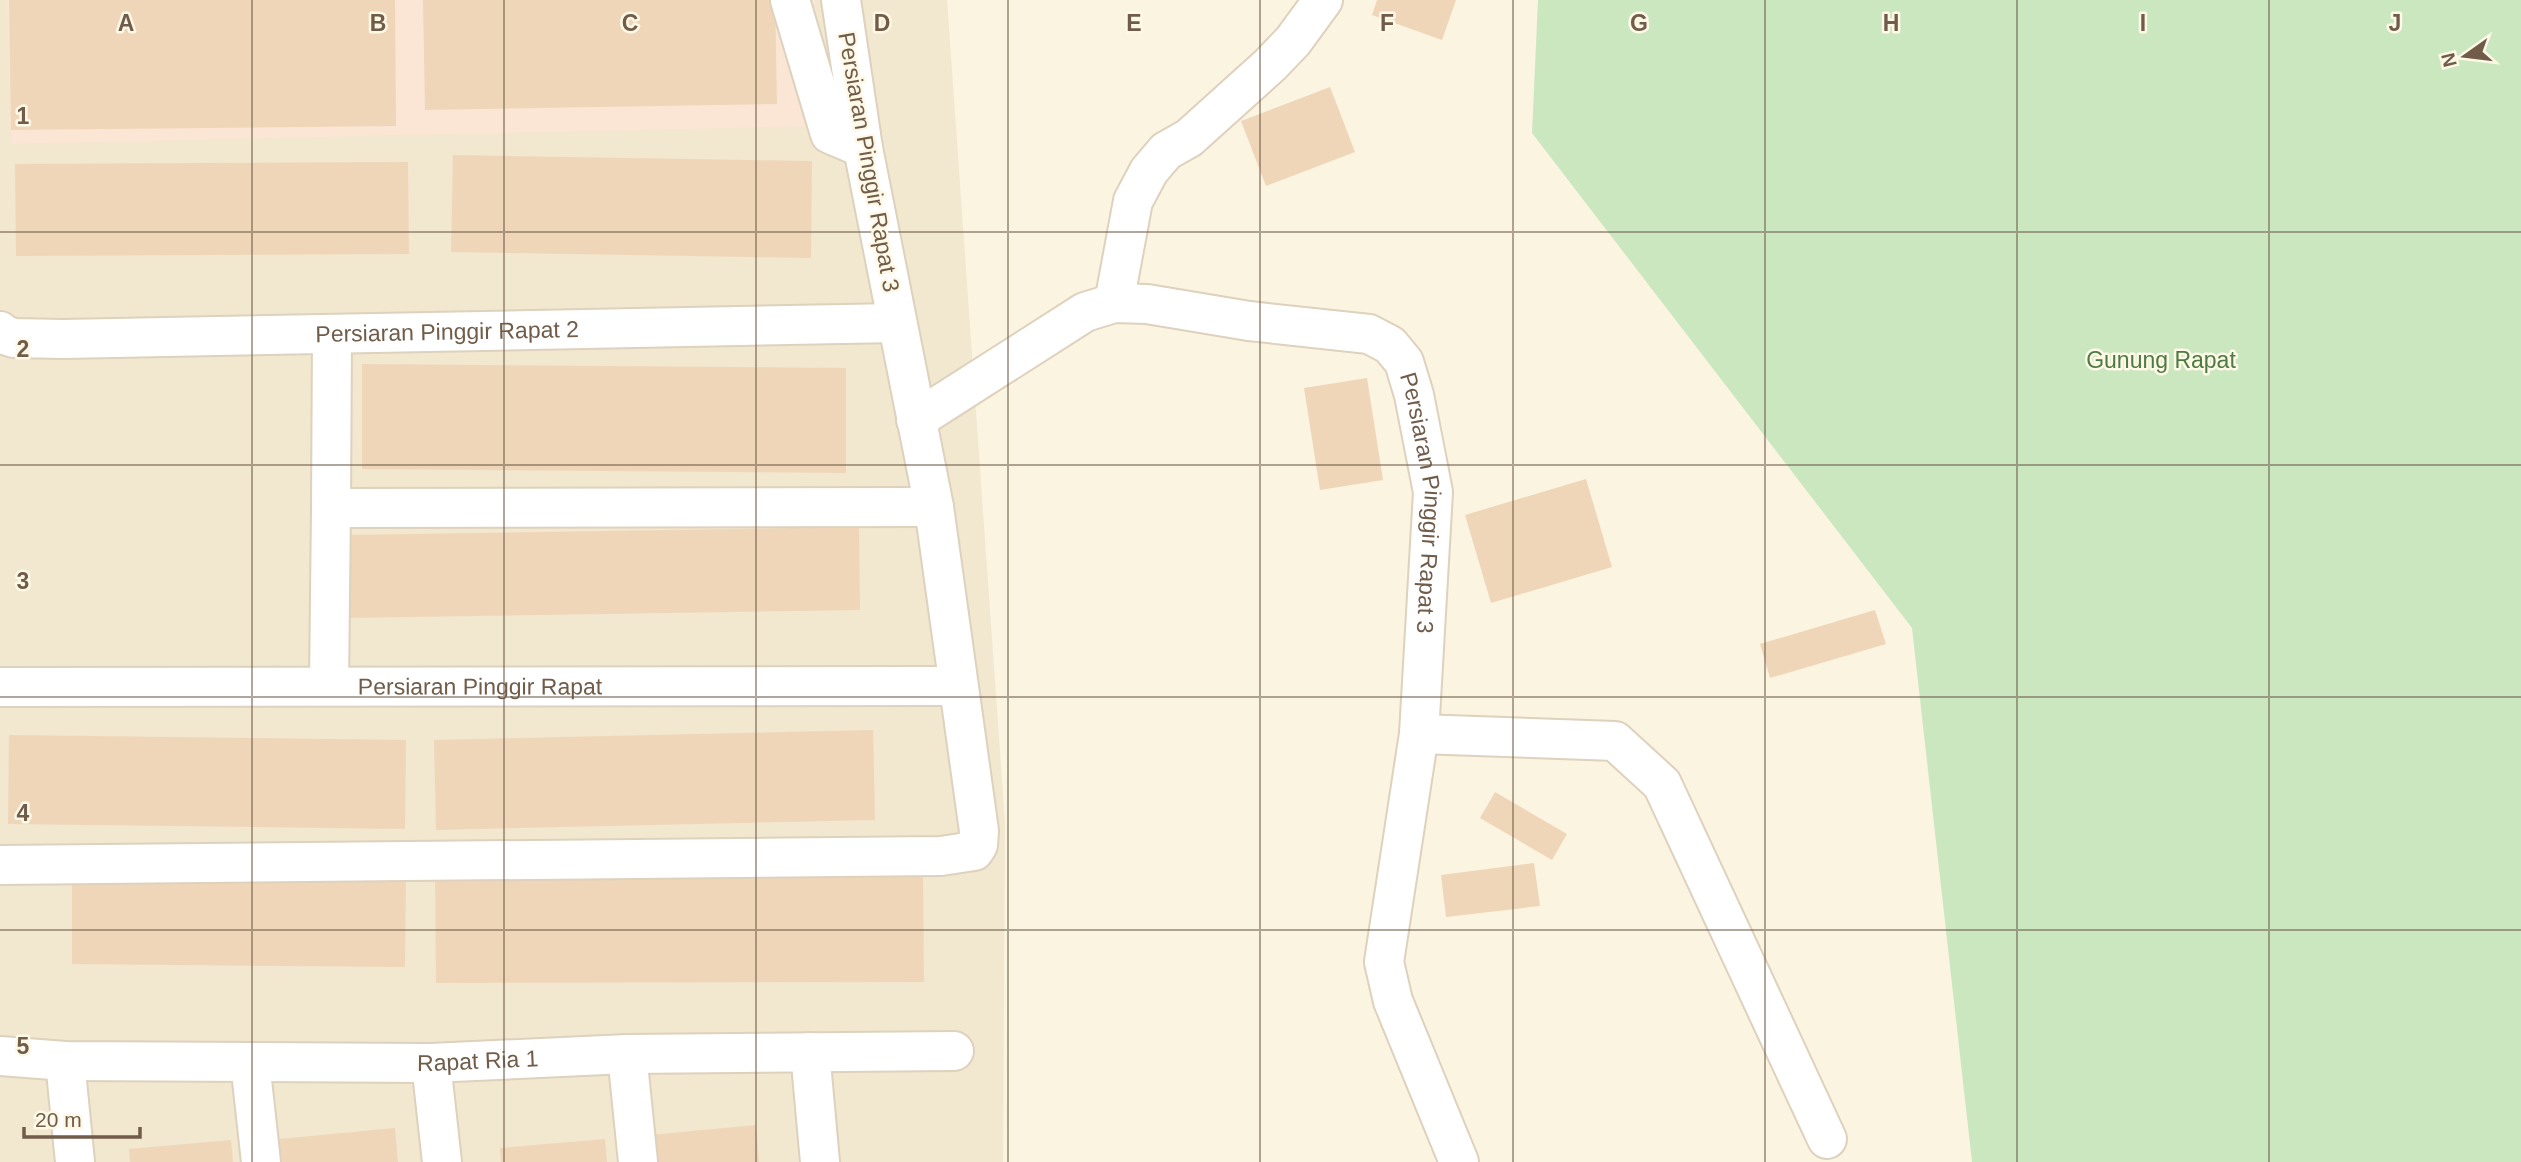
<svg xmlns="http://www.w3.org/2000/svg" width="2521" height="1162" font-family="Arial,sans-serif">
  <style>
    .residential { fill: #f2e7cf }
    .commercial { fill: #fbe5d4 }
    .green { fill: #cbe7c0 }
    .building { fill: #efd6b9 }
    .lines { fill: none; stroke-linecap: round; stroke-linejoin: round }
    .minor-casing { stroke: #ded1bd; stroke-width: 42 }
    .minor { stroke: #fff; stroke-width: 38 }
    .grid { fill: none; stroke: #705c49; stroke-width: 2; stroke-opacity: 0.55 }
    .labels { text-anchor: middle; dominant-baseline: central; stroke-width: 5; stroke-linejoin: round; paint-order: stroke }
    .street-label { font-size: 23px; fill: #705c49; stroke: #fef8e6 }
    .park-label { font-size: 23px; fill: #4e7b44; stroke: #fef8e6 }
    .grid-label { font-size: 23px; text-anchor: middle; font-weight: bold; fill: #705c49; stroke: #fef8e6; stroke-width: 5; stroke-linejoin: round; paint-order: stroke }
  </style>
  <rect width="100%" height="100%" fill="#fbf4e0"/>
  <path class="residential" d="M0,0H947L1005,823L1003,1162H0Z"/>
  <path class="commercial" d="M7,0H814L817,126L11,144Z"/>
  <path class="green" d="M1538,0H2521V1162H1972L1912,628L1532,133Z"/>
  <path class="building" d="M9,0H395L396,126L11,130Z
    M423,0H775L777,104L425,110Z
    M1377,0H1456L1442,40L1372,15Z
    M1330,87L1355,152L1266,186L1241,121Z
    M453,155L812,161L811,258L451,252Z
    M408,162L409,254L16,256L15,164Z
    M362,364L846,368V473L362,469Z
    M1367,378L1383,480L1320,490L1304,388Z
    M1586,479L1612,567L1491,603L1465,515Z
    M859,527L860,610L346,618L345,535Z
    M1875,610L1886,644L1770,678L1760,644Z
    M873,730L875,820L436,830L434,740Z
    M9,735L406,740L405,829L8,824Z
    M1495,792L1567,834L1552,860L1480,818Z
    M1534,863L1540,906L1446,917L1441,875Z
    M72,867L406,870L405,967L72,964Z
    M923,875L924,982L436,983L435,876Z
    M756,1125L759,1162H652L650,1135Z
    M395,1128L398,1162H282L279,1139Z
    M605,1139L607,1162H501L500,1148Z
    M231,1140L233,1162H130L129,1149Z"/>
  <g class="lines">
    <defs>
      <g id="minor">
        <path d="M790,0L830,134L863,148"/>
        <path d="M1114,303L1133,201L1149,171L1166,151L1189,138L1270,65L1293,41L1323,0"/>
        <path id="s1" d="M0,331L1,334L14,338L63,339L897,323"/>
        <path d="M332,335L331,508L934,507"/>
        <path id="s2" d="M916,420L1085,312L1114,303L1147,304L1249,321L1369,334L1390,345L1404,362L1414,395L1433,492L1419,734L1384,962L1393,1001L1459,1162"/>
        <path d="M329,686L331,508"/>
        <path id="s3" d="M0,687L958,686"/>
        <path d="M1419,734L1615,741L1662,784L1827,1139"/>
        <path d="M0,865L941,856L974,851L978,845L979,831L934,507L863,148L841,0"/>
        <path d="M810,1052L820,1162"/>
        <path d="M627,1054L638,1162"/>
        <path id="s4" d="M0,1056L65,1061L431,1063L627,1054L954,1051"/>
        <path d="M65,1061L75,1162"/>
        <path d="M250,1062L261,1162"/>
        <path d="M431,1063L442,1162"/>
      </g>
    </defs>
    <use href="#minor" class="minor-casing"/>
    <use href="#minor" class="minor"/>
  </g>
  <path class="grid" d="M252,0V1162M504,0V1162M756,0V1162M1008,0V1162M1260,0V1162M1513,0V1162M1765,0V1162M2017,0V1162M2269,0V1162M0,232H2521M0,465H2521M0,697H2521M0,930H2521"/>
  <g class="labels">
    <g class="street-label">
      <text transform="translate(869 162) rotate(80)">Persiaran Pinggir Rapat 3</text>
      <text stroke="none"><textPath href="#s1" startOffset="450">Persiaran Pinggir Rapat 2</textPath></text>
      <text stroke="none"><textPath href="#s2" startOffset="677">Persiaran Pinggir Rapat 3</textPath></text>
      <text stroke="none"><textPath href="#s3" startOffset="480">Persiaran Pinggir Rapat</textPath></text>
      <text stroke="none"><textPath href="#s4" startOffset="478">Rapat Ria 1</textPath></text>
    </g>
    <g class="park-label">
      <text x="2161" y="360">Gunung Rapat</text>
    </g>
  </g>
  <g class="grid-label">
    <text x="126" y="31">A</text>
    <text x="378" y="31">B</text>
    <text x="630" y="31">C</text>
    <text x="882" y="31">D</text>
    <text x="1134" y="31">E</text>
    <text x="1387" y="31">F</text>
    <text x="1639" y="31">G</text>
    <text x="1891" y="31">H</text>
    <text x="2143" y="31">I</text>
    <text x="2395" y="31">J</text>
    <text x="23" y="124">1</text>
    <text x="23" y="357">2</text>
    <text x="23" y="589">3</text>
    <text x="23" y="821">4</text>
    <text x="23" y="1054">5</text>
  </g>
  <g transform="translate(2465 56) rotate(256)" stroke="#fef8e6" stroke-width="5" paint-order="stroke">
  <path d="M0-5L12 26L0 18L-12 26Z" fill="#705c49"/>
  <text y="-10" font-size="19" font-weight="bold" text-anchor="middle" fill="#705c49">N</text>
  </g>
  <path d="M24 1127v10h116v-10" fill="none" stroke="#705c49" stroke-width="3.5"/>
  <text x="35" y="1127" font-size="21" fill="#705c49" stroke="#fef8e6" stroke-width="5" paint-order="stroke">20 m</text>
</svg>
